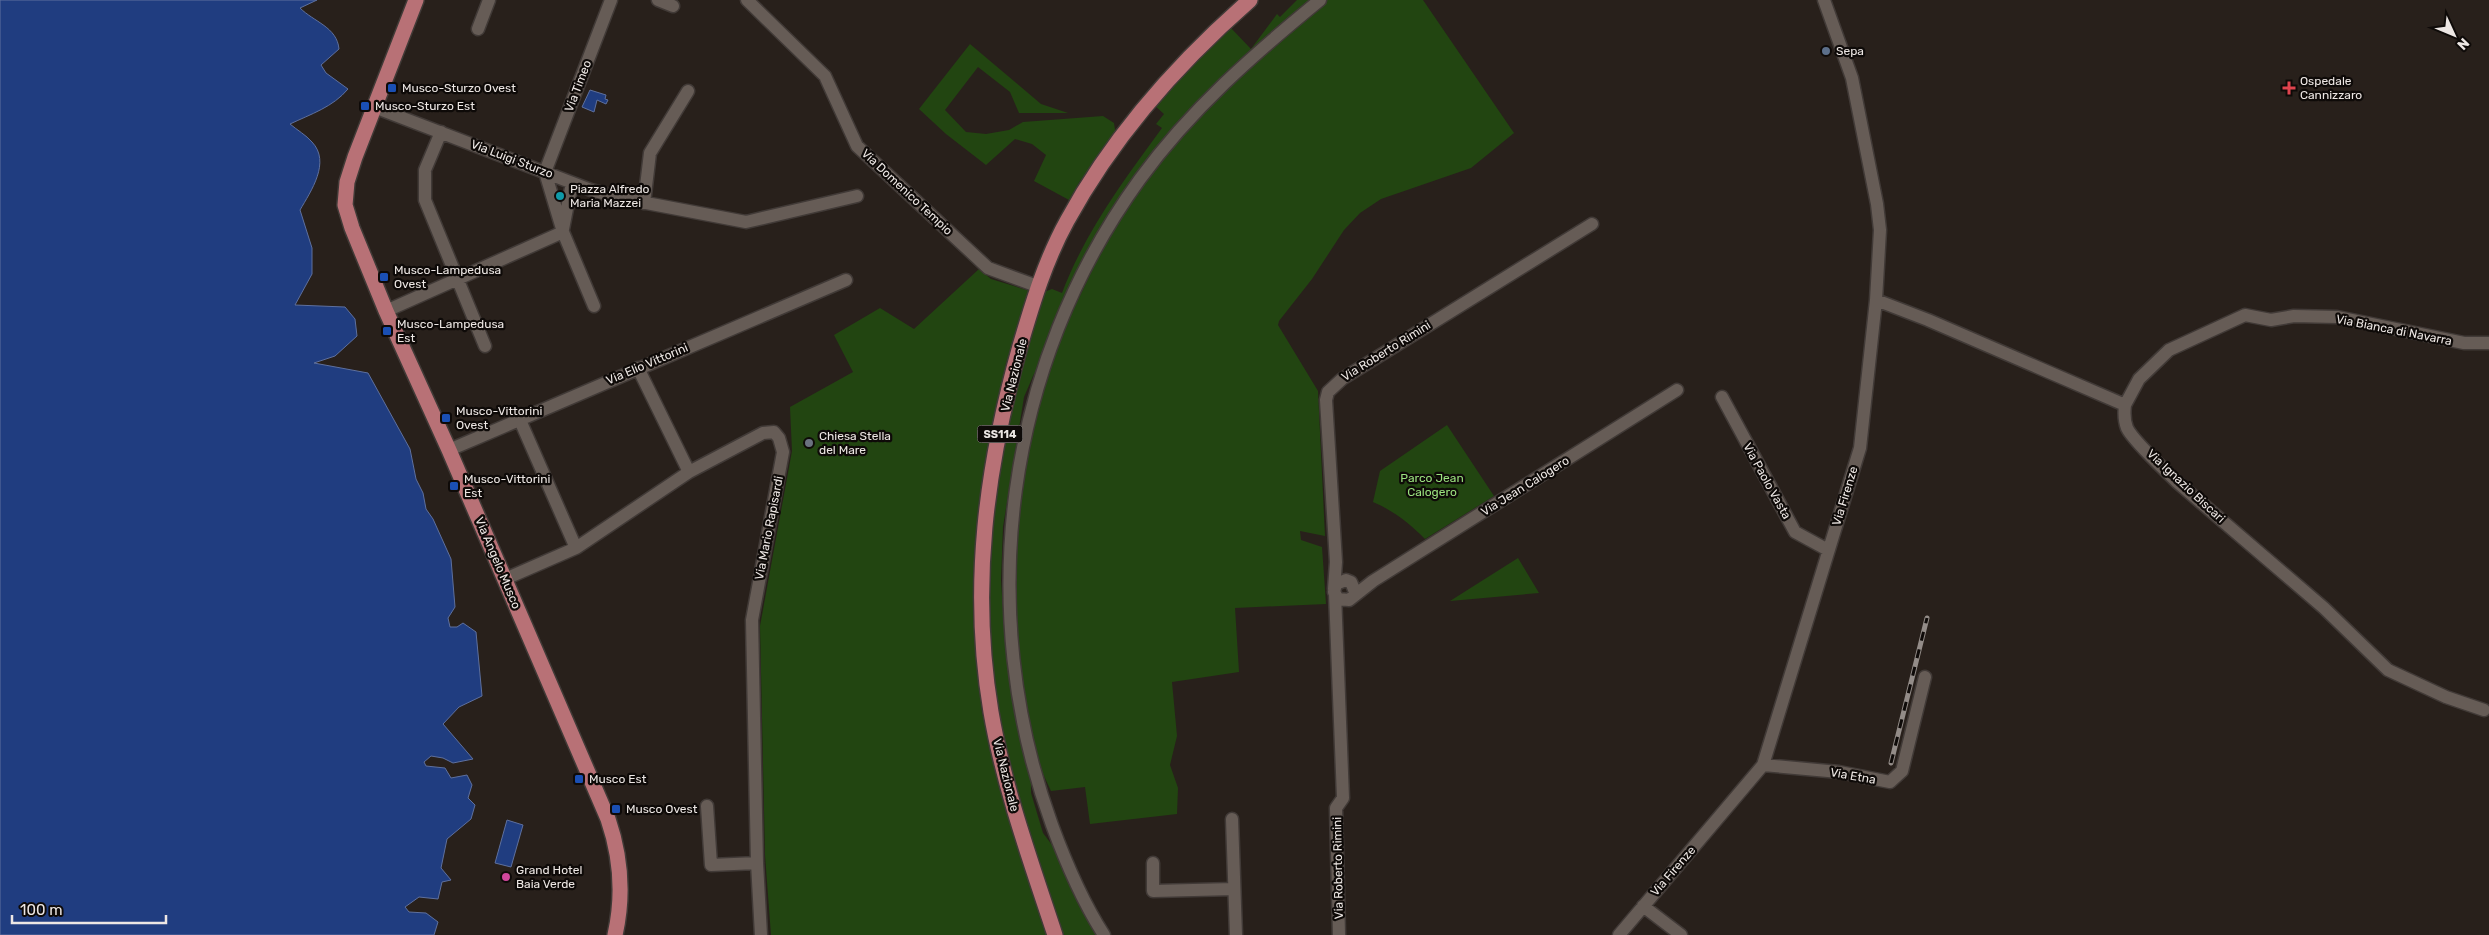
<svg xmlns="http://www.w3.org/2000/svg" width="2489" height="935" font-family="Rubik,sans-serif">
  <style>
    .green { fill: #224511 }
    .water { fill: #203d80; stroke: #5e709e }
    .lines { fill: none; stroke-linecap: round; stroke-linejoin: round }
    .minor-casing { stroke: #413a37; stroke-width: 15 }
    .major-casing { stroke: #413a37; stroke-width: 18 }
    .minor { stroke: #665c56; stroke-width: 12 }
    .major { stroke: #b87176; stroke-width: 15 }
    .rail-casing { stroke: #938c88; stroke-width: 5 }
    .rail { stroke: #0e0a08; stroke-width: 3; stroke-dasharray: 9; stroke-linecap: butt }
    .service-dot { fill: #5c6f8a; stroke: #0e0a08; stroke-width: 2 }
    .transit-dot { fill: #1a4fb4; stroke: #0e0a08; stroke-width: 2 }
    .health-dot { fill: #e0444e; stroke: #0e0a08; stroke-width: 2 }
    .culture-dot { fill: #0f9aa8; stroke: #0e0a08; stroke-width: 2 }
    .worship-dot { fill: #6b7280; stroke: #0e0a08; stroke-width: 2 }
    .hotel-dot { fill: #d1479c; stroke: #0e0a08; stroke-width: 2 }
    .labels { text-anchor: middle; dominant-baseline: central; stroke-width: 4.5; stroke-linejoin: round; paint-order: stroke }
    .shield { fill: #0e0a08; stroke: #aaa5a2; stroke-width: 1 }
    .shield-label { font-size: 11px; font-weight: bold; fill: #ede7e4 }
    .poi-label { font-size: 12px; fill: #ede7e4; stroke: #0e0a08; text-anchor: start }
    .street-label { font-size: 12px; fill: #ede7e4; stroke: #0e0a08 }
    .park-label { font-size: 12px; fill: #9be27f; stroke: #0e0a08 }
  </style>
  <rect width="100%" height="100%" fill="#28201b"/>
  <path class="green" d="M1297,0H1314L1143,168L1033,376L1024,397L1003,527L1001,580L1005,643L1014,711L1031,777V793L1043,833L1058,853L1098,935H1061C1037,860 1008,784 997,705C982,611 989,517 1008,423C1016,381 1030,340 1041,298L1044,292L1052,289L1062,293C1085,232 1124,180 1162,128L1156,124L1164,114L1154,105L1191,65L1230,27L1251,49L1277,14L1280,17Z
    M1326,0H1423L1514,133L1471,168L1381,199L1360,213L1344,230L1312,279L1279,321L1278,325L1318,391L1325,536L1300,531L1301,540L1322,547L1326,604L1235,608L1239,672L1172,682L1177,736L1170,765L1178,788L1177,814L1090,824L1085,787L1051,791L1036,759L1024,709L1013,598L1022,468L1050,359L1114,224L1174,140L1285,33Z
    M970,44L1041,104L1068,113H1019L1010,92L978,67L945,110L966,132L986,134L1009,130L1023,122L1103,116L1114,123L1116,136L1080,181L1069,200L1034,181L1046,155L1032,144L1015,139L986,165L946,134L919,109Z
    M979,269L991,279L1030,291L1006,363L986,468L977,533L974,590L976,661L982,713L1047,935H771L765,855L760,626L792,451L790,407L853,372L834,335L880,308L914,329Z
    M1447,425L1494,496L1425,539C1409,523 1394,511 1373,502L1380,471Z
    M1518,558L1539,593L1450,601Z"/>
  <path class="water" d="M0,0H317L300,8C314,22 337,27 339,49L321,65L326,73L348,89C333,107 311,114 290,124C297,130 306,135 312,142C331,162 311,191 300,210L312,248V274L295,305L345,307L355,319L357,336L335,356L314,363L368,373L410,449L416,479L423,493L426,509L433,519L451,559L455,607L448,618L450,627H457L463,623L476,632L482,696L459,707L443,724L473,759L453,763L443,758L431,756L424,762L426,766L445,768L451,778L467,775L472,785L468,798L475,805L471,819L447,839L441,868L451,880L442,882L438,899L419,897L405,907L409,912L426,913L438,922L434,935H0Z
    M590,90L606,95L605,99L608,100L606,104L597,100L594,112L582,107Z
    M507,820L523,825L511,867L495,863Z"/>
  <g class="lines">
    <defs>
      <path id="minor" d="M658,0L673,6
        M747,0L825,76L857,146L988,268L1037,286
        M478,29L489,0
        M374,107L591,190L620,198L746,222L857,196
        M441,132L425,170V200L485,346
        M644,203L650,153L688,91
        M563,229L572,183
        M563,232L545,172L611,0
        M1876,300L1928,320L2125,405C2124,413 2124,420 2127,428C2133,441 2165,470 2177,482L2324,608L2388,670L2446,697L2484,710
        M386,311L563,232L594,306
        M638,368L689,472
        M1722,397L1795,532L1828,550
        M2125,405L2139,379L2169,350L2245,315L2271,320L2294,316L2337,317L2464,343H2489
        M519,418L576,548
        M449,450L846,280
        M505,579L576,548L689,472L763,433L774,432L779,438L783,452L752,620L757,863L761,935
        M1334,589L1336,562L1326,400L1328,392L1342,379L1592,224
        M1335,594L1343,798L1336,808L1339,935
        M1353,597L1355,592L1351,582L1346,580L1336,584L1334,592L1338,599L1349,600L1373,581L1677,390
        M1763,765L1839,772L1890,782L1902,771L1925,677
        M707,806L711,865L757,863
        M1232,819L1236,935
        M1153,863V891L1234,889
        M1643,906L1681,935
        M1104,935C1082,901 1066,863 1052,825C973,609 1005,365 1140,179C1191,109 1254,54 1320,0
        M1619,935L1763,765L1860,448L1876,300L1880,230L1877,204L1852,78L1824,0"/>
      <path id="major" d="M416,0L355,157L347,182L345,205L352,228L386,311L449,450L608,819C621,857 624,895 615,935
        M1055,935C1031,862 1004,788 991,712C970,587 986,467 1020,346C1033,302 1045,261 1067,221C1113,136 1178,63 1250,0"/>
    </defs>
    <use href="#minor" class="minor-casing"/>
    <use href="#major" class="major-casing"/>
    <use href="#minor" class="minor"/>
    <use href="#major" class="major"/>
    <defs>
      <path id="rail" d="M1891,763L1927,618"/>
    </defs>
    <use href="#rail" class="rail-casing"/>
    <use href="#rail" class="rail"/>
  </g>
  <circle class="service-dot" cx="1826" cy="51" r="5"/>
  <g class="transit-dot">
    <rect x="387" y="83" width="10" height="10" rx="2.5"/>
    <rect x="360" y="101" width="10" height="10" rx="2.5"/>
    <rect x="379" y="272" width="10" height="10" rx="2.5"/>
    <rect x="382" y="326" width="10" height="10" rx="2.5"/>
    <rect x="441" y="413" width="10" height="10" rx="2.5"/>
    <rect x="449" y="481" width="10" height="10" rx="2.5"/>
    <rect x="574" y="774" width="10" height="10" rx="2.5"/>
    <rect x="611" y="804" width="10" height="10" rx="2.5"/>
  </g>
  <path class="health-dot" d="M2286.5 80.5h5v5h5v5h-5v5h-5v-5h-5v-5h5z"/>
  <circle class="culture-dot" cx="560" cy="196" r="5"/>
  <circle class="worship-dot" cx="809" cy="443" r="5"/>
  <circle class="hotel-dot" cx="506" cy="877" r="5"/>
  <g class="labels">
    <rect class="shield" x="977.5" y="425.5" width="45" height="17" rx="4"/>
    <g class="shield-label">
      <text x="1000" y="434">SS114</text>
    </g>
    <g class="poi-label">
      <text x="1836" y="51">Sepa</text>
      <text x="2300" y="81">Ospedale<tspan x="2300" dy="14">Cannizzaro</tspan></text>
      <text x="402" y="88">Musco-Sturzo Ovest</text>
      <text x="375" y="106">Musco-Sturzo Est</text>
      <text x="570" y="189">Piazza Alfredo<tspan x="570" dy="14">Maria Mazzei</tspan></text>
      <text x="394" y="270">Musco-Lampedusa<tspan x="394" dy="14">Ovest</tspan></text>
      <text x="397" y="324">Musco-Lampedusa<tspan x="397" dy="14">Est</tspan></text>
      <text x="456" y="411">Musco-Vittorini<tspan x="456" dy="14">Ovest</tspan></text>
      <text x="819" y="436">Chiesa Stella<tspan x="819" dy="14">del Mare</tspan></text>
      <text x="464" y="479">Musco-Vittorini<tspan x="464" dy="14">Est</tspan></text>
      <text x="589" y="779">Musco Est</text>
      <text x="626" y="809">Musco Ovest</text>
      <text x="516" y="870">Grand Hotel<tspan x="516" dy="14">Baia Verde</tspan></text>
    </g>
    <g class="street-label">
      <text transform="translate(578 86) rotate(-69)">Via Timeo</text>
      <text transform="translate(512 159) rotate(21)">Via Luigi Sturzo</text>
      <text transform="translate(907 192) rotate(43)">Via Domenico Tempio</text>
      <text transform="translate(2394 330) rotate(11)">Via Bianca di Navarra</text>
      <text transform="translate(1386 351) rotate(-32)">Via Roberto Rimini</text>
      <text transform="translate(647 364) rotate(-23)">Via Elio Vittorini</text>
      <text transform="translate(1014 375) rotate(-76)">Via Nazionale</text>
      <text transform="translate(1767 481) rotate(61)">Via Paolo Vasta</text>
      <text transform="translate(1525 486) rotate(-32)">Via Jean Calogero</text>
      <text transform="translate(2186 486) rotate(43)">Via Ignazio Biscari</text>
      <text transform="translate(1845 496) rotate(-73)">Via Firenze</text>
      <text transform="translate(769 528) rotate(-79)">Via Mario Rapisardi</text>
      <text transform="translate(498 563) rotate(67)">Via Angelo Musco</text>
      <text transform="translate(1006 775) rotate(76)">Via Nazionale</text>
      <text transform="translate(1853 776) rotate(10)">Via Etna</text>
      <text transform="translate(1338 868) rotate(-91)">Via Roberto Rimini</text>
      <text transform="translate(1673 871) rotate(-49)">Via Firenze</text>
    </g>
    <g class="park-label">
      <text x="1432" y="478">Parco Jean<tspan x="1432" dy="14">Calogero</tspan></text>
    </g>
  </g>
  <g transform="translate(2454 35) rotate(134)" stroke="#0e0a08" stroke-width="4" paint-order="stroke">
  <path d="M0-4L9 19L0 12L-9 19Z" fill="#ede7e4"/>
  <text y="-8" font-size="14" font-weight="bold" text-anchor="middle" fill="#ede7e4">N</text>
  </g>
  <path d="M12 915v8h154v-8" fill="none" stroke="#ede7e4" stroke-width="2.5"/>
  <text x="20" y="915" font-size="15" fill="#ede7e4" stroke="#0e0a08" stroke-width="4" paint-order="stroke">100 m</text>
</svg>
